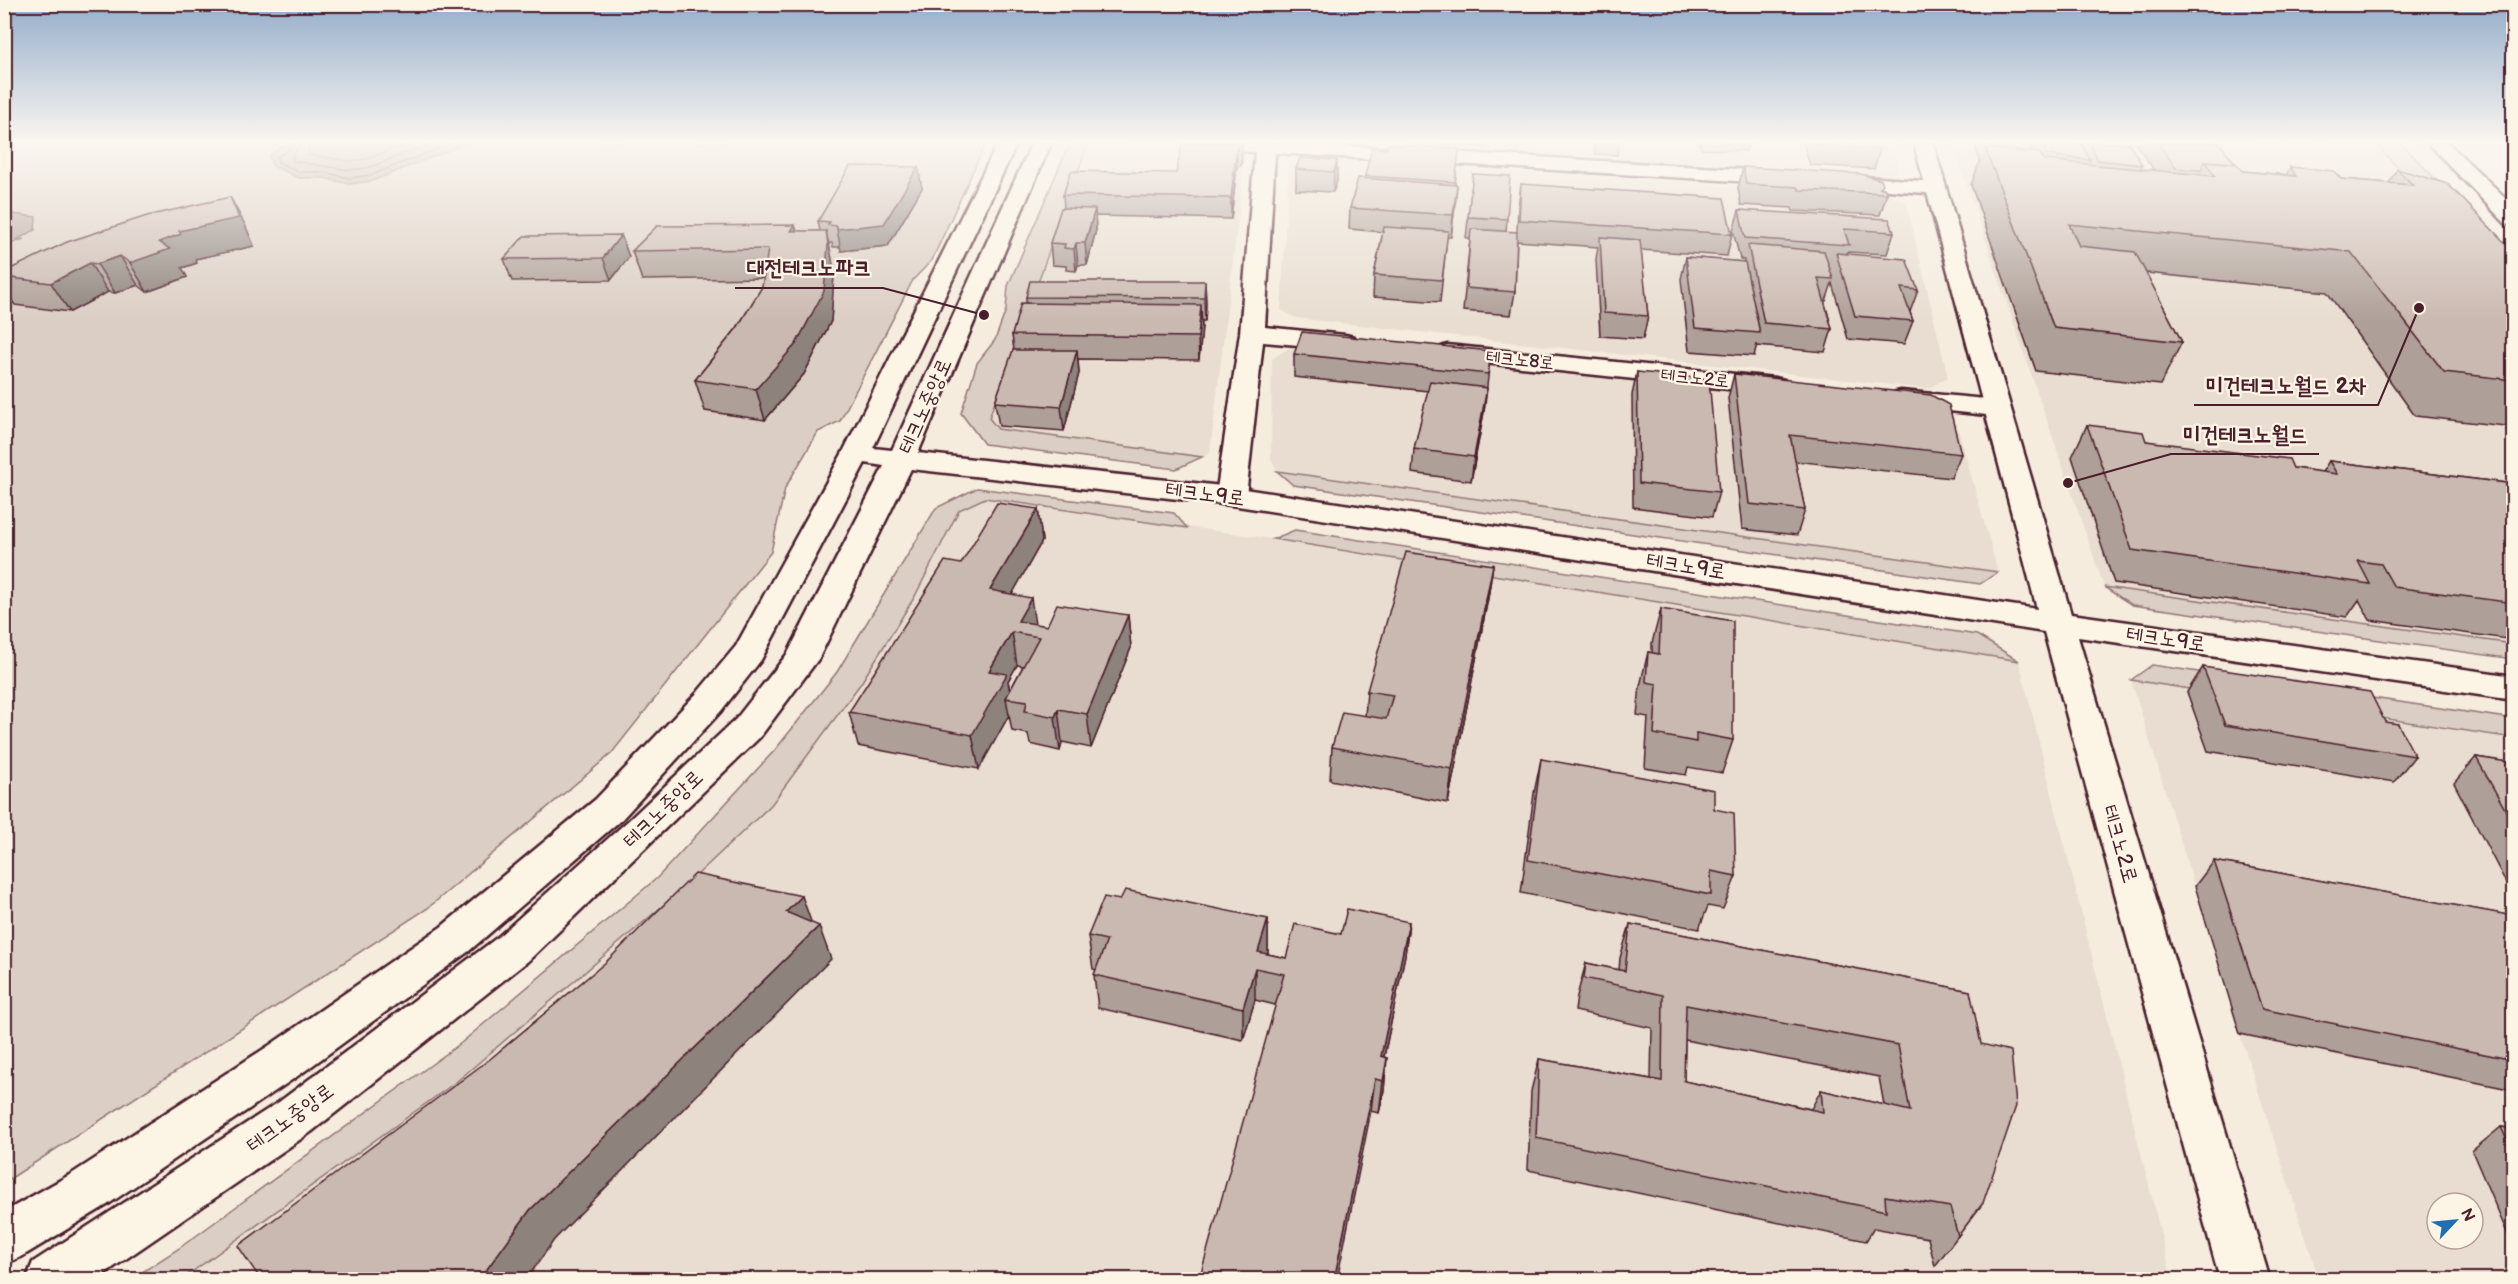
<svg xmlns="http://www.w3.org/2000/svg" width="2518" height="1284" font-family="'Balsamiq Sans','Poor Story',sans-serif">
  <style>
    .built { fill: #e8ddd0; fill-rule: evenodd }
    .green { fill: #dbcec4; stroke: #927678; stroke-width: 1.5 }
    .water { fill: #b8a39e; stroke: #8c6e70; stroke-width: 1.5 }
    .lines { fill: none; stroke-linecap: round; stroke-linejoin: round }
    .shore { stroke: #765459; stroke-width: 1.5 }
    .street-casing { stroke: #4a1f2b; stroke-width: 5 }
    .secondary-casing { stroke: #4a1f2b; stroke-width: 5 }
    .street { fill: #fcf5e5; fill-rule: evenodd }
    .secondary { fill: #fcf5e5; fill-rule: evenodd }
    .wall { fill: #ae9f98; stroke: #4a1f2b; stroke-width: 1.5; fill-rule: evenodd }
    .shaded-wall { fill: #8d827c; stroke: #4a1f2b; stroke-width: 1.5 }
    .building { fill: #cab9b1; stroke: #4a1f2b; stroke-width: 1.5; fill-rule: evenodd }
    .labels { text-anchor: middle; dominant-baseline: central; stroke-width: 4.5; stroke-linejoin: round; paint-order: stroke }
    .far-street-label { font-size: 18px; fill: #4a1f2b; stroke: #fcf5e5 }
    .street-label { font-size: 21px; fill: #4a1f2b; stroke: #fcf5e5 }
    .leader { fill: none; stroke: #4a1f2b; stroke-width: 2 }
    .callout-dot { fill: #4a1f2b; stroke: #fcf5e5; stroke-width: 2 }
    .callout-label { font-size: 22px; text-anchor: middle; font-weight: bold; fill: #4a1f2b; stroke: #fcf5e5; stroke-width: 4.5; stroke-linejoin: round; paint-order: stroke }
  </style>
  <rect width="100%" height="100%" fill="#f5ecde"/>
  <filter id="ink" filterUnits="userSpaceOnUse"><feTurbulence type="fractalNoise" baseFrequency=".0167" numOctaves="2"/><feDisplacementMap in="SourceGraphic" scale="12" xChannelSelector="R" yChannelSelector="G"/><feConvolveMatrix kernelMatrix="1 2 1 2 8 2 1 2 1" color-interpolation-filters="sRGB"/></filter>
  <g filter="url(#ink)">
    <path class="built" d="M1088,143L1185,146L1240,153L1245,159L1210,453L1202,457L997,429L989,418Z
      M1330,143H1892L1898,171L1886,178Z
      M1952,143H2375L2513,295V644L2104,587Z
      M1304,158L1890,195L1906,202L1948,377L1927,389L1296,318L1281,310L1289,162Z
      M1292,346L1923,409L1957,425L1998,572L1277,470L1271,459L1272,359Z
      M985,498L1273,539L2019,661L2172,1279L182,1280L456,1082L680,891L771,805L861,683L914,598L959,510Z
      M2131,680L2513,738V1279H2319L2243,1044ZM2437,1203H2473V1239H2437Z"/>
    <path class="green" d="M5,143H986L932,260L913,280L840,421L818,432L785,488L771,552L611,754L428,908L5,1182Z
      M1088,143L989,418L998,429L1202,457L1176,469L984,444L961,413L977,363L995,340L1006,310L1008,286L1067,149Z
      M2375,143H2401L2513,260L2437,211Z
      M1277,471L1998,572L1980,584L1293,485Z
      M977,488L1174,513L1187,528L985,498L959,510L914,598L861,683L771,805L680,891L456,1082L182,1279L130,1280L178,1249L461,1043L657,878L775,750L837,672L936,508Z
      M1295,530L1977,635L2019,661L1273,539Z
      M2104,587L2513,644V659L2132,605Z
      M2152,665L2513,719V738L2131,680Z"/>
    <path class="water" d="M292,143H467L372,181L349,184L324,178H299L273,166L269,156L278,149Z
      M5,213L36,217L35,230L16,240L24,239L5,246Z"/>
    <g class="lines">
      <path class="shore" d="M292,143L290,149L277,157L278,162L300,172H324L349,178L371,175L453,143
        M300,143L292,158L293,161L349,170L368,168L432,143
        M309,143V155L349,161L366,159L408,143"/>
      <defs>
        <path id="street" d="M1195,143H1295L1786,172L1793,174L1796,178L1793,182L1786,184L1275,153L1265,327L1345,335L1354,337L1357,342L1354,347L1345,349L1263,342L1246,496L1241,502L1231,505L1221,502L1216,496L1240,333L1255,152L1204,149L1197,147Z
          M1837,175L1936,182L1943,184L1946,188L1943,192L1936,194L1830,185L1827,181L1830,177Z
          M1447,345L1775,378L1784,380L1788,386L1784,392L1775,394L1438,358L1434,353L1438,348Z
          M1901,391L1996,400L2005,402L2009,408L2005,414L1996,416L1892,405L1888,399L1892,393Z"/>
        <path id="secondary" d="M998,143H1017L873,448L892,450L1032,143H1051L918,453L1231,487L2037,609L1914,143H1933L2071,614L2514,676V700L2078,637L2270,1280H2220L2044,632L1231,505L911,469L819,658L760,737L528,961L311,1132L95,1280H26L33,1262L279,1102L498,937L630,819L736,719L788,653L884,466L865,463L761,660L721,711L622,819L469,951L302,1073L107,1205L21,1257L4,1264V1212L73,1173L270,1045L441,927L596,799L697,693L736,646L842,454Z
          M2428,143H2448L2514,206V225L2506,224Z"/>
      </defs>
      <use href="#street" class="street-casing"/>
      <use href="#secondary" class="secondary-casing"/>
      <use href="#street" class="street"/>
      <use href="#secondary" class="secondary"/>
    </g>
    <path class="wall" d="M1242,143L1241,166H1237L1231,219L1095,216L1096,230L1087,265H1078L1076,271L1066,270V266L1052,265L1050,243L1064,208L1063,195L1176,173Z
      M1437,143H1488L1487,147L1437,144Z
      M1593,143H1619L1617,155L1595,154Z
      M1699,143H1748L1746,151L1701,149Z
      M1803,143H1878L1880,149L1874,169L1810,165Z
      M1974,143H2129L2142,165L2141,169L2154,170L2135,143H2219L2235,163L2242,171L2286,175L2290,167L2341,179L2389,183L2397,169L2514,252V427L2415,416L2327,292L2146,273L2182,342L2160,385L2036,371L1971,185L1980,161Z
      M1387,149H1459L1455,185H1457L1455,206L1451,237H1447L1440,302L1373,297L1374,275L1383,232L1349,229L1350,208L1365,178V176Z
      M1337,160V181L1333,192L1296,190V169Z
      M918,167L922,188L888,246L841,251V247H833L832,243H829L832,259L834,274L831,321L804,374L765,420L705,411L695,380L737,328L762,287L764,278L642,280L632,251L795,225L797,231H820L818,221Z
      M1743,167L1882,188L1887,193L1880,215L1793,211L1792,208L1741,205L1738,188Z
      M1473,174L1507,219L1506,232H1517L1518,206L1521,184L1732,234L1727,256L1641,250L1648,316L1643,339L1600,336L1596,259L1598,247L1517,241L1515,292L1511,315L1463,311L1470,238H1466Z
      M230,197L245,225L254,246L195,259L197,263L182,268L187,277L147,292L138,285L115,293L108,292L70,312L15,305L4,290V272Z
      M1739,210L1894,232L1887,254L1847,252L1846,254L1918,290L1910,312L1913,321L1904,344L1848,339L1832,283L1826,301H1824L1832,329L1825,352L1757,346V344L1754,356L1689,351L1681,279L1686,257L1743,262L1744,260L1740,259L1733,231Z
      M621,235L629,257L611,280L512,281L504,259Z
      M1205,281L1206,304L1205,321H1202L1199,360L1078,359L1079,373L1064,431L999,426L995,402L1014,350L1012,335L1026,303V297Z
      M1491,351L1484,412L1471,481L1412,473L1414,449L1428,391L1294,377V354Z
      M1637,372L1719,492L1712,517L1633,507L1632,395Z
      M1734,374L1961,454L1951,478L1795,461L1805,510L1797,535L1742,529L1728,398Z
      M2087,425L2146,441L2293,468L2322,472L2329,461L2514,484V640L2370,620L2359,600L2347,617L2114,583L2072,457Z
      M1038,509L1042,541L1012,594L1035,624L1047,626L1128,615L1131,648L1091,748L1062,742L1060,751L1030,744L1028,734L1012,731L1009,715L979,769L858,746L849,712L961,564ZM1017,665L1023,666L1010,690L1008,681Z
      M1493,565L1488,598L1448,803L1330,780L1332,747L1365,716L1367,691Z
      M1661,609L1733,740L1722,773L1688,767L1686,775L1645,768L1648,717L1637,715L1640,686L1648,652L1652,653V643Z
      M2203,667L2385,722L2415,756L2394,782L2208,751L2187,692Z
      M2476,757L2514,763V898L2454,783Z
      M1541,759L1714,809L1736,876L1723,909L1708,906L1699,929L1521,893L1534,793Z
      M2214,861L2514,916V1090L2240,1034L2195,886Z
      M1120,900L1268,919V954L1286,958L1341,934L1409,922L1405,955L1384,1057L1387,1058L1384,1090L1379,1113L1371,1111L1275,1005L1255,1000L1243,1040L1098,1008L1094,975L1096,970L1093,969L1088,936Z
      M1630,924L1970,991L1983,1203L1935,1266L1928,1238L1874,1228L1866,1241L1528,1170L1531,1091L1539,1059L1651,1079L1652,1028L1575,1011L1577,996L1586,963L1619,970L1620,958ZM1685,1040L1879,1077L1884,1105L1821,1090L1811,1109L1684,1081Z
      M2501,1127L2514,1129V1249L2472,1151Z"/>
    <path class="shaded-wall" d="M1242,143V160L1241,166Z
      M1237,145V166L1231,219V198Z
      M1337,160V181L1333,192L1334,172Z
      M918,167L922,188L888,246L841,251L837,229Z
      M1457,185L1455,206L1451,237L1453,215Z
      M230,197L245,225L254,246L195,259L197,263L182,268L187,277L147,292L130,263L159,242L179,231Z
      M1095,209L1096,230L1087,265L1085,243Z
      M795,225L802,253L791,231Z
      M826,231L832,259L834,274L831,321L804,374L765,420L756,389Z
      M621,235L629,257L611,280L603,258Z
      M1076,243L1078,265L1076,271L1074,249Z
      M120,256L138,285L115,293L97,264Z
      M90,263L108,292L70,312L51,283Z
      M1205,281L1206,304L1205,321L1204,298Z
      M1201,305L1202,328L1199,360L1198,337Z
      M1077,350L1079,373L1064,431L1061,407Z
      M1487,388L1484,412L1471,481L1474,457Z
      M1038,509L1042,541L996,623L990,590Z
      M1493,565L1488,598L1448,803L1452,769Z
      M1031,598L1036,631L1018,621Z
      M1128,615L1131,648L1091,748L1087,714Z
      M1012,632L1017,665L1008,681L1011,699L1006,698L1009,715L979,769L972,735L989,671Z
      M1058,709L1062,742L1060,751L1055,717Z
      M802,896L814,930L786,912Z
      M1268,919V953L1263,969L1258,952Z
      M1409,922L1405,955L1379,1080L1381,1056Z
      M819,926L831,959L554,1240L526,1280H479L530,1210Z
      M1255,968V1000L1243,1040V1008Z
      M1387,1058L1384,1090L1379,1113L1383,1081Z
      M1375,1079L1371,1111L1337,1280H1334Z"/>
    <path class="building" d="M1188,143H1242L1241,145H1237L1231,198L1063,195L1071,171L1176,173L1182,145H1188Z
      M1815,143H1878L1880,149L1816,145Z
      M1988,143H2028L2032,152L1990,148Z
      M2041,143H2081L2090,160L2047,155Z
      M2090,143H2129L2142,165L2098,160Z
      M2158,143H2219L2235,163L2205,161L2201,170L2176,168Z
      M1388,144L1459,149L1455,182L1365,176L1372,148L1387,149Z
      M1985,148L2040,153L2044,160L2215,176L2205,161L2237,164L2242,171L2296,176L2290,167L2334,171L2341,179L2413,185L2397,169L2448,184L2514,252V380L2444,372L2351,252L2069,224L2079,246L2135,252L2182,342L2054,328Z
      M1300,158L1337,160L1334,172L1296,169Z
      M850,166L918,167L884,224L837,229V226L828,225L830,222L818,221Z
      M1743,167L1861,174L1881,180L1883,184L1880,188H1884L1887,193L1799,190L1797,187L1746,184Z
      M1473,174L1510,176L1507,219L1468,217Z
      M1358,178L1457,185L1453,215L1350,208Z
      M1521,184L1724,198L1732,234L1519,220Z
      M230,197L239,218L179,231L181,234L159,242L170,249L130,263L120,256L97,264L90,263L51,283L4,277V272L67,242L147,216Z
      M1061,208L1095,209L1085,243H1076L1074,249L1064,248L1065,244L1050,243Z
      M1739,210L1889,219L1894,232L1844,229L1849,245L1745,238Z
      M795,225L791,231H826L828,245L824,291L796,344L756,389L695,380L737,328L762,287L768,249L632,251L657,226Z
      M1384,227L1448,231L1442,280L1374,275Z
      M1471,229L1517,232L1515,292L1466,288Z
      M621,235L603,258L504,259L524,236Z
      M1600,237L1640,240L1648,316L1604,313Z
      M1748,245L1824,251L1833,279L1818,278L1832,329L1764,323Z
      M1836,253L1906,259L1918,290L1901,288L1913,321L1855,316Z
      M1686,257L1745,262L1760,333L1695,328Z
      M1030,281H1205L1204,298L1026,297Z
      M1021,303L1201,305L1198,337L1012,335Z
      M1302,332L1491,351L1488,374L1294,354Z
      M1013,350H1077L1061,407L995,402Z
      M1637,372L1709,379L1719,492L1639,483Z
      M1734,374L1931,395L1949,405L1961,454L1790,435L1805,510L1749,504Z
      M1430,381L1487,388L1474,457L1414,449Z
      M2087,425L2143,432L2146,441L2289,459L2293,468L2337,474L2329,461L2514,484V603L2394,587L2381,564L2358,561L2370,584L2132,550Z
      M997,503L1038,509L990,590L1031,598L1018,621L1047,626L1057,604L1128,615L1087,714L1058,709L1055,717L1025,711L1027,701L1006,698L1039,637L1012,632L989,671L1007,674L972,735L849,712L945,561L961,564Z
      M1406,552L1493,565L1452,769L1332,747L1342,712L1386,719L1393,695L1367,691Z
      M1661,609L1733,621V740L1696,733V742L1654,734L1657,684L1646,682L1648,652L1659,654Z
      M2203,667L2370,692L2385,722L2398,724L2415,756L2225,725Z
      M2476,757L2514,763V825Z
      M1541,759L1714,790V809L1734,813L1736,876L1711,871V895L1528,860Z
      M2214,861L2514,916V1060L2262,1009Z
      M695,874L802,896L786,912L819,926L530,1210L479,1280H261L238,1246L490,1059L606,962Z
      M1125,890L1268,919L1258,952L1286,958L1295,924L1341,934L1347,909L1409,922L1381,1056L1387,1058L1383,1081L1375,1079L1334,1280H1199L1284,974L1255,968L1243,1008L1094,975L1107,940L1088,936L1104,897L1120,900Z
      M1630,924L1970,991L1981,1044L2011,1051L2016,1106L1983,1203L1958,1236L1950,1207L1885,1196L1886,1211L1536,1138L1539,1059L1662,1081L1663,995L1584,978L1586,963L1625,971ZM1686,1005L1898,1045L1910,1111L1821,1090L1823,1112L1684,1081Z
      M2501,1127L2514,1129V1155Z"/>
  </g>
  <linearGradient id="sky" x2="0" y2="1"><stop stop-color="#95adca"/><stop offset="0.44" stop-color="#faf6f0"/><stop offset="1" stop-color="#faf6f0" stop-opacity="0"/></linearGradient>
  <rect width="2518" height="322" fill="url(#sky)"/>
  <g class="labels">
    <g class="far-street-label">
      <text transform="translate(1520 360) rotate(6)">테크노8로</text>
      <text transform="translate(1695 378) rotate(6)">테크노2로</text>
    </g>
    <g class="street-label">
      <text transform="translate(925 406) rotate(-66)">테크노중앙로</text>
      <text transform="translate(1205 494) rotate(7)">테크노9로</text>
      <text transform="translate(1686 566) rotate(9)">테크노9로</text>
      <text transform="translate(2166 639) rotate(8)">테크노9로</text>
      <text transform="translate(663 809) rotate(-44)">테크노중앙로</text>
      <text transform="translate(2120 844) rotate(74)">테크노2로</text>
      <text transform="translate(290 1118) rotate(-36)">테크노중앙로</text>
    </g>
  </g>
  <path class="leader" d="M984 315L883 288H735M2419 308L2378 405H2194M2068 483L2171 454H2319"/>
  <g class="callout-dot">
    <circle cx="984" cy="315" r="6"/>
    <circle cx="2419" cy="308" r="6"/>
    <circle cx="2068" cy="483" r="6"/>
  </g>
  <g class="callout-label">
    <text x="809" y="275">대전테크노파크</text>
    <text x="2286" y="393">미건테크노월드 2차</text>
    <text x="2245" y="442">미건테크노월드</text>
  </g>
  <rect width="2518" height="1284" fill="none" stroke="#fcf5e5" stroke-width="24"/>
  <rect x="12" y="12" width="2494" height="1260" fill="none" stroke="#4a1f2b" stroke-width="2" filter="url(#ink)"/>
  <g transform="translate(2455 1221) rotate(64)"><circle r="28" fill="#fcf5e5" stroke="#b59f9b" stroke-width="1.5"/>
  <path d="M0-4.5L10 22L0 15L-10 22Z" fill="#1f6fb2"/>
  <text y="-9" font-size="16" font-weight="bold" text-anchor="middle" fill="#4a1f2b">N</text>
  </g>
</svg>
